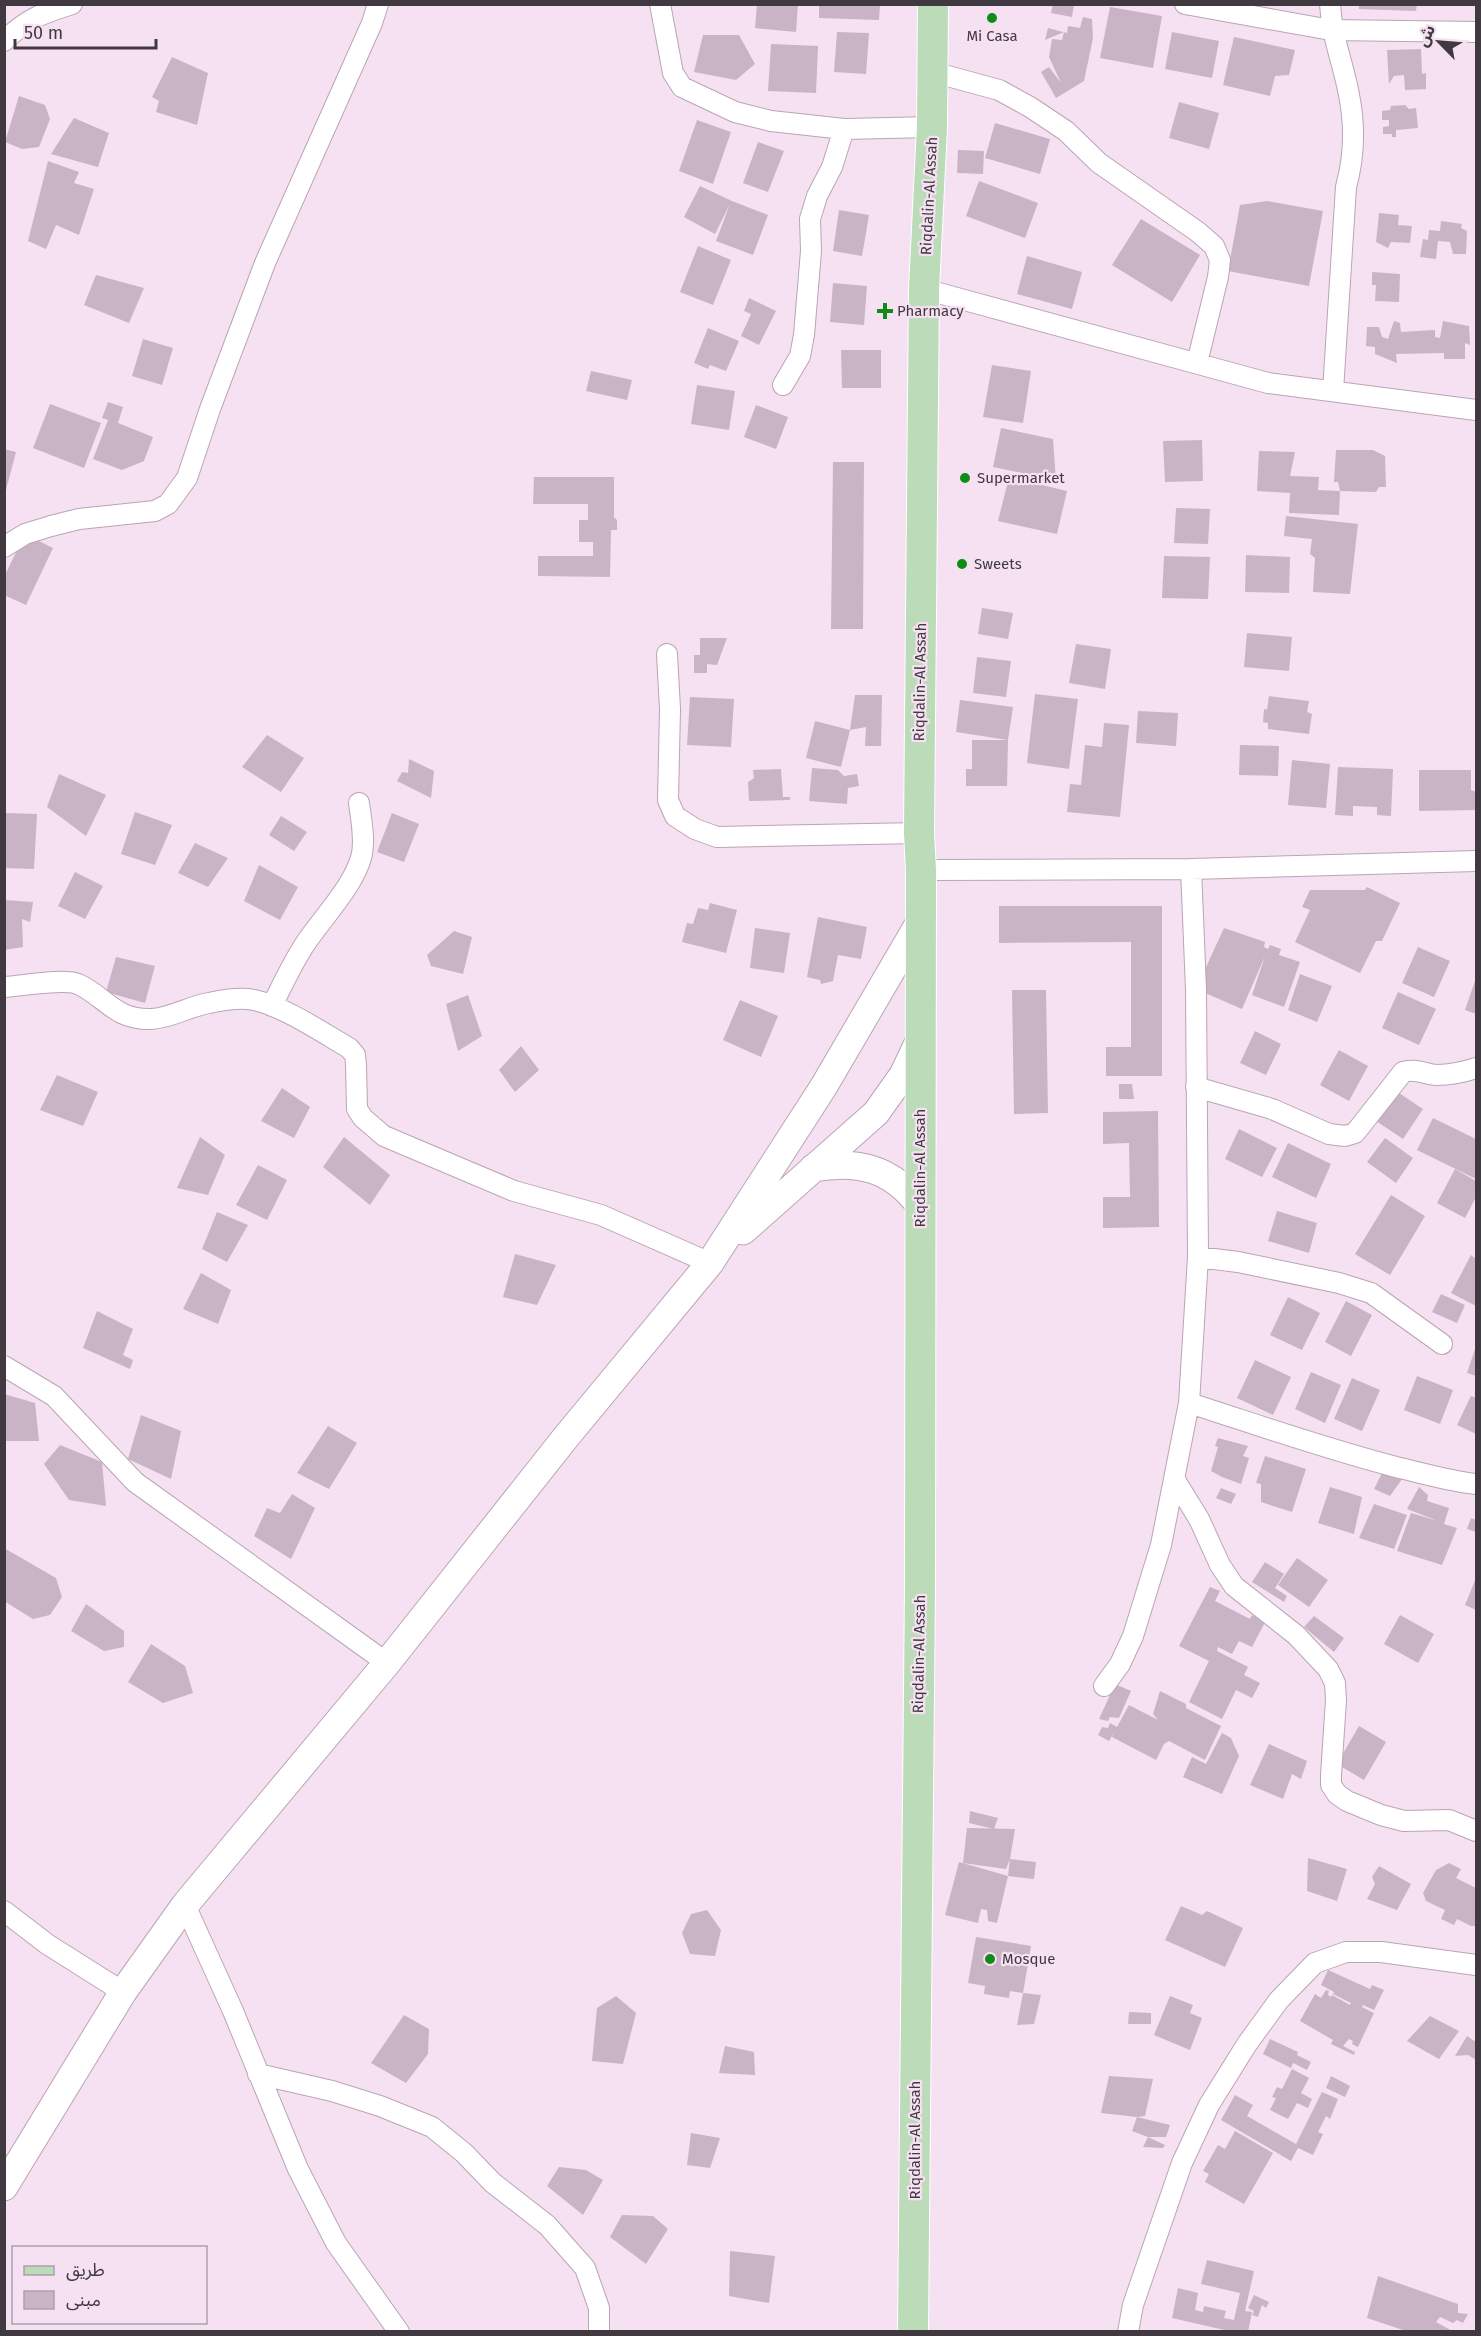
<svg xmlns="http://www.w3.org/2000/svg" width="1481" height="2336" font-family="'Fira Sans','Noto Sans Arabic',sans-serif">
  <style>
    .building { fill: #c8b4c4 }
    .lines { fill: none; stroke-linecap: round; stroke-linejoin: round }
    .street-casing { stroke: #b9a5b5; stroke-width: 22 }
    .secondary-casing { stroke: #b9a5b5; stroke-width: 29 }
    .primary-casing { stroke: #fff; stroke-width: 32 }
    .street { stroke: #fff; stroke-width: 20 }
    .secondary { stroke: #fff; stroke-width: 27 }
    .primary { stroke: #bbdbb9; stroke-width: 30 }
    .poi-dot { fill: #0f8c17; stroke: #f6e1f2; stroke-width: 2 }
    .labels { text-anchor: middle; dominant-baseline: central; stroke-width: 4.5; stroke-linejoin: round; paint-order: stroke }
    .poi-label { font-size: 15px; fill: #413940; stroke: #f6e1f2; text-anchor: start }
    .street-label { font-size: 15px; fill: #413940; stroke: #f6e1f2 }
  </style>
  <rect width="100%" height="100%" fill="#f6e1f2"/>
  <path class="building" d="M757,4H798L796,32L755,28Z
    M819,4H880L879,20L819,18Z
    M1053,4H1074L1072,17L1051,13Z
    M1359,4H1417L1416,11L1359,9Z
    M1110,7L1162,16L1153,68L1100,58Z
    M1083,17L1092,19L1093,38L1084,81L1056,98L1041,72L1049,67L1061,83L1049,57L1052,39L1062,40L1064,32L1045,40L1048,28L1067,33L1068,26L1080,28Z
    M837,32L869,33L866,74L834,72Z
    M1172,32L1219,41L1212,78L1165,69Z
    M703,35H739L755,64L736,80L694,72Z
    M1234,37L1295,50L1289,75L1275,76L1270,96L1223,85Z
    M771,44L818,46L816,93L768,91Z
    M1421,49L1422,74L1426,73V89L1405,90L1404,75L1394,76L1389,84L1387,50Z
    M172,57L208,73L197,125L156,112L159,101L152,97Z
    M19,96L45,105L50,119L39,147L22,149L5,142Z
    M1179,102L1219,113L1209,149L1169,138Z
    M1405,105L1409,109L1416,108L1418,128L1396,130V137H1392V134H1383V127L1389,126V120H1382V111L1390,110L1391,106Z
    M74,118L109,133L98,167L51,154Z
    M697,120L731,132L713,184L679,171Z
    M995,123L1050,139L1040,174L985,158Z
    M758,142L784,151L768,192L743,183Z
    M958,150L984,151L983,174L957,173Z
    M48,161L79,172L74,183L94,189L79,235L56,225L46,249L28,241Z
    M979,181L1038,203L1025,238L966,216Z
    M700,186L732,201L768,215L753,255L716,241L730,204L715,234L684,217Z
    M1267,201L1323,211L1309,286L1228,271L1240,205Z
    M839,210L869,215L862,256L833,251Z
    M1379,213L1399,215L1398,225L1412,226L1410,243L1391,242L1388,248L1376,242Z
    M1141,219L1200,255L1172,302L1112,265Z
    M1441,221L1462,224L1461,228L1467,231L1466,254H1453L1450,242L1438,241L1436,259L1420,257L1423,239L1428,240L1429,230L1440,231Z
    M698,246L731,260L713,305L680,292Z
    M1027,256L1082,272L1072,309L1017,294Z
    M1372,272L1400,274L1399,302L1375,301L1376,285H1372Z
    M96,275L144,288L129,323L84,305Z
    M833,283L867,286L864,325L830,322Z
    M749,298L776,311L759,345L741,336L751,314L744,311Z
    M1394,321L1400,323L1401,332L1435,330V337L1440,338L1443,321L1469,326L1470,345L1465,343V359H1444V353L1396,354L1397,363L1375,354V347L1366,346L1367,327H1379L1382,337L1388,339Z
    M708,328L739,341L726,371L710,365L708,369L694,363Z
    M143,339L173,348L162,385L132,376Z
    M841,350H881V388H842Z
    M992,365L1031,371L1023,423L983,417Z
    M591,371L632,380L627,400L586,391Z
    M697,385L735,391L729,430L691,424Z
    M108,402L123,407L118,423L153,437L144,461L122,470L93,459L108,420L102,418Z
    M50,404L101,423L84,468L33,448Z
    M756,405L788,417L776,449L744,437Z
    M1001,428L1053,439L1056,480L993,467Z
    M1202,440L1203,481L1165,482L1163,441Z
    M4,449L16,452L5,494H4Z
    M1336,450H1373L1385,456L1386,487H1379L1376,492L1340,491L1339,515L1289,513L1290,493L1257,491L1259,451L1295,452L1290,476L1319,477L1318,490L1340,491L1338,482H1334Z
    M833,462H864L863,629H831Z
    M534,477H614V517L617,520V530H611L610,577L538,576V556H593V542H579V520H588V504H533Z
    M1009,477L1067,491L1057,534L998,521Z
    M1176,508L1210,509L1208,544L1174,543Z
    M1286,516L1358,524L1350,594L1313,592L1315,558L1310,554L1312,539L1284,536Z
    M25,534L53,548L26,605L4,595V577Z
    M1246,555L1290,557L1289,593L1245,592Z
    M1164,556L1210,557L1208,599L1162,598Z
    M982,608L1013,613L1008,639L978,634Z
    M1247,633L1292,637L1289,671L1244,667Z
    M700,638H727L717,665L707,664V673H694V655H700Z
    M1076,644L1111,649L1105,689L1069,683Z
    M977,657L1011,661L1006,697L973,693Z
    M1035,694L1078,699L1069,769L1027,763Z
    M855,695H882L881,746H865L866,727L850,730Z
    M1269,696L1309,701L1307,712L1312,714L1309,734L1268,729V723L1263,722L1264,709L1267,710Z
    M690,697L734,699L731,747L687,745Z
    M960,700L1013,707L1008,740L956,732Z
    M1138,711L1178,713L1176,746L1136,743Z
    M815,721L850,730L841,767L806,758Z
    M1104,723L1129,725L1120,817L1067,812L1070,784L1081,785L1085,745L1102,747Z
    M267,735L304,758L281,792L242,767Z
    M972,740H1008L1007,786H966V769H972Z
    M1240,745L1279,746L1278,776L1239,775Z
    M409,759L434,771L431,798L397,781L402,772L408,773Z
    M1292,760L1330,764L1326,808L1288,805Z
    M1338,767L1393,769L1391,816L1377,815V807L1353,806V816L1335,815Z
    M812,768L838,770L844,776L857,774L859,786L848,788L847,804L809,801Z
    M781,769L783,797H790V800L749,801L748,782L754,778L753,770Z
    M1419,770H1471V790L1476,792V810L1419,811Z
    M59,774L106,795L86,836L47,807Z
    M135,812L172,825L155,865L121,854Z
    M4,813L37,814L34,869L4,868Z
    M392,813L419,824L404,862L377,852Z
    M281,816L307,832L294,851L269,835Z
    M195,843L228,858L208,887L178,873Z
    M259,865L298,887L280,920L244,901Z
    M75,872L103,886L85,919L58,906Z
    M1367,887L1400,903L1382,941H1376L1360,973L1295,942L1310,910L1302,907L1310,890H1365Z
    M4,900L33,902L30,922L22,919L23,947L4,950Z
    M710,903L737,910L726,953L682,942L687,923L693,924L698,908L708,910Z
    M999,906H1162V1076H1106V1047H1131V942L999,943Z
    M818,917L867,927L861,959L838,955L833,981L821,984L820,980L807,977Z
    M755,928L790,933L784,973L750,968Z
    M1224,928L1265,942L1264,947L1268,949L1270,945L1281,949L1279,955L1300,962L1284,1007L1252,995L1265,956L1242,1009L1196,989Z
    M454,931L472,937L463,974L431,966L427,955Z
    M1418,947L1450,961L1434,997L1402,983Z
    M116,957L155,966L145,1003L106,992Z
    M1300,974L1332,986L1317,1022L1288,1010Z
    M1476,978V1014L1465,1010Z
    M1012,990H1046L1048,1113L1014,1114Z
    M1398,992L1436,1009L1419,1045L1382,1028Z
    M468,995L482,1036L458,1051L446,1004Z
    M740,1000L778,1016L761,1057L723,1040Z
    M1255,1031L1281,1044L1266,1075L1240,1063Z
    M521,1046L539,1070L515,1092L499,1070Z
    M1339,1050L1368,1066L1349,1101L1320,1085Z
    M57,1075L98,1092L83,1126L40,1110Z
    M1119,1084H1132L1134,1099H1119Z
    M282,1088L310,1107L294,1138L261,1121Z
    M1396,1091L1423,1109L1403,1139L1376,1121Z
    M1158,1111L1159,1227L1103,1228V1197H1130L1129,1143L1103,1144V1112Z
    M1433,1118L1476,1139V1179L1417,1150Z
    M1239,1129L1277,1148L1262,1177L1225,1159Z
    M200,1137L225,1155L208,1195L177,1188Z
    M344,1137L390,1175L370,1205L323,1167Z
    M1385,1138L1413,1158L1396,1183L1367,1162Z
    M1288,1143L1331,1164L1316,1198L1272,1177Z
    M258,1165L287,1180L267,1220L236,1205Z
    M1455,1169L1476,1181V1197L1465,1218L1437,1203Z
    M1391,1195L1425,1216L1390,1275L1355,1254Z
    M1277,1211L1317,1223L1309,1253L1268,1241Z
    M217,1212L248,1225L227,1262L202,1249Z
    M515,1254L556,1265L537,1305L503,1297Z
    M1471,1255L1476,1259V1306L1451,1293Z
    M201,1273L231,1290L218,1324L183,1309Z
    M1441,1294L1465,1305L1457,1323L1432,1312Z
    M1288,1297L1320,1313L1302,1350L1270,1335Z
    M1346,1301L1372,1315L1351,1356L1325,1342Z
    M97,1311L133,1329L123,1355L133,1360L130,1369L83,1348Z
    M1476,1346V1376L1467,1373Z
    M1255,1360L1291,1377L1273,1415L1237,1398Z
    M1311,1372L1341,1385L1325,1423L1295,1409Z
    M1417,1376L1453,1390L1440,1424L1404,1410Z
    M1352,1378L1380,1390L1362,1431L1334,1419Z
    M4,1394L35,1403L39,1441H4Z
    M1471,1396L1476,1398V1434L1457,1425Z
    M141,1415L181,1431L171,1479L128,1459Z
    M328,1426L357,1443L329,1489L297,1473Z
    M1218,1438L1248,1446L1243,1456L1249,1458L1241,1484L1222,1477L1211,1471L1218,1447L1215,1446Z
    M60,1445L102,1462L106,1506L69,1500L44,1464Z
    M1265,1456L1306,1469L1292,1512L1261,1502V1484L1256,1483Z
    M1383,1471L1402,1479L1390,1496L1374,1489Z
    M1330,1487L1362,1497L1354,1534L1318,1523Z
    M1419,1487L1428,1495L1427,1501L1449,1508L1444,1524L1457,1528L1442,1565L1397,1551L1411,1513L1438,1521L1407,1509Z
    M1221,1488L1236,1494L1231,1504L1216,1498Z
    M292,1494L315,1508L291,1559L254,1536L267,1508L280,1513Z
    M1374,1504L1407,1515L1394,1549L1359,1538Z
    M1471,1518L1476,1520V1532L1467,1529Z
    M4,1548L56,1578L62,1597L50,1615L33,1619L4,1601Z
    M1297,1558L1328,1580L1309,1607L1278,1585Z
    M1265,1562L1284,1574L1275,1588L1287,1596L1284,1602L1252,1582Z
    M1476,1578V1610L1465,1605Z
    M1210,1587L1220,1591L1215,1601L1250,1619L1252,1615L1265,1622L1252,1647L1239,1641L1232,1654L1218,1647L1217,1651L1248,1667L1244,1675L1260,1683L1252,1698L1236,1690L1222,1719L1189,1702L1209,1661L1179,1646Z
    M86,1604L124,1631V1647L104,1651L71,1631Z
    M1400,1615L1434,1634L1418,1663L1384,1644Z
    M1314,1616L1344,1638L1334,1652L1304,1627Z
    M151,1644L185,1666L193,1693L163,1703L128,1682Z
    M1115,1684L1131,1691L1119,1718L1110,1717L1108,1721L1099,1719Z
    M1160,1691L1186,1704V1708L1221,1726L1205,1760L1169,1741L1164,1744L1156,1760L1112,1737L1115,1731L1109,1741L1098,1735L1102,1727L1108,1728L1110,1723L1117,1727L1129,1705L1158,1720L1153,1714Z
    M1359,1726L1386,1742L1364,1780L1337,1764Z
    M1222,1733L1231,1738L1239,1756L1222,1794L1183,1777L1192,1757L1206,1764Z
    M1269,1744L1307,1761L1301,1779L1292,1774L1283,1799L1250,1785Z
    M970,1811L998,1818L994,1829L969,1823Z
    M967,1828L1015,1829L1010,1859L1006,1869L963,1863Z
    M1308,1858L1347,1869L1337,1901L1307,1891Z
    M1010,1859L1036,1862L1034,1879L1008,1876Z
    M959,1862L1008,1876L997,1923L988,1921L987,1910L981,1909L978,1923L945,1915Z
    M1449,1863L1461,1869L1456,1878L1476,1888V1926H1471L1457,1919L1454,1925L1441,1919L1445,1910L1426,1901L1423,1893L1436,1870Z
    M1379,1866L1411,1884L1397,1910L1367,1899L1375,1884L1372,1877Z
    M1181,1906L1202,1915L1207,1911L1243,1928L1225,1967L1165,1940Z
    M707,1910L721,1930L715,1956L690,1954L682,1933L691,1914Z
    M976,1937L1031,1946L1023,1993L1041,1995L1034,2024L1017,2025L1023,1993L1010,1991L1009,1998L984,1994L985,1986L968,1983Z
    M1328,1970L1370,1989L1372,1985L1384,1990L1374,2010L1363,2005L1362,2007L1374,2013L1358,2047L1352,2044L1353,2041L1349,2039L1343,2046L1355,2052L1354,2055L1331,2044L1333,2040L1300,2021L1315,1994L1321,1998L1326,1990L1329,1991L1328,1995L1331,1997L1332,1995L1350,2005L1351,2003L1333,1994L1334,1992L1321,1985Z
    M616,1996L636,2013L623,2064L592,2061L597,2008Z
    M1170,1996L1193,2005L1190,2013L1202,2018L1190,2050L1154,2035Z
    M1129,2012L1151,2013V2024H1128Z
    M404,2015L429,2029L428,2054L406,2083L371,2063Z
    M1430,2016L1459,2031L1439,2059L1407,2041Z
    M1467,2036L1476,2042V2060L1468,2055L1455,2056Z
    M1270,2039L1298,2052L1297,2055L1311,2062L1307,2070L1293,2063L1291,2068L1263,2054Z
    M725,2046L754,2052L755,2075L719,2073Z
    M1292,2069L1309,2078L1301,2093L1312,2099L1308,2108L1297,2103L1288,2119L1270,2110L1276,2098L1272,2097L1277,2087L1282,2089Z
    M1109,2076L1153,2079L1145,2116L1137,2117L1170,2125L1166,2137H1148L1132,2131L1137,2117L1101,2113Z
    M1331,2076L1350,2086L1345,2097L1326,2088Z
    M1322,2092L1338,2099L1330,2119L1326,2116L1318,2132L1323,2134L1313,2155L1298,2148L1291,2161L1221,2120L1235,2095L1253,2105L1247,2116L1296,2144Z
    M1235,2131L1273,2153L1244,2204L1205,2182L1209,2174L1203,2171L1218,2145L1225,2149Z
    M691,2133L720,2138L710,2168L687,2165Z
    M1148,2137L1165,2145L1163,2148L1143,2147Z
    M559,2167L586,2170L603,2180L583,2215L547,2186Z
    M622,2215L653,2216L668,2229L646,2264L610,2237Z
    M730,2251L775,2256L769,2303L729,2296Z
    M1207,2260L1254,2271L1245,2311L1252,2312L1248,2332H1233L1172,2318L1178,2288L1198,2293L1195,2310L1203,2312L1204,2306L1226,2311L1224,2318L1234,2320L1240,2293L1201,2284Z
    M1378,2276L1458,2304V2313L1468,2314L1463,2323L1457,2320L1453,2323L1440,2317L1436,2322L1454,2332H1409L1367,2318Z
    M1254,2295L1269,2302L1266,2308L1262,2305L1258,2317L1252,2315L1254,2311L1248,2308Z"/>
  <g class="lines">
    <defs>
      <path id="street" d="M660,4L673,73L682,87L735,112L771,121L844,129L932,127
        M1185,4L1331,30L1476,32
        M1330,4C1332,39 1343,62 1349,95C1355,125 1354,158 1346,187L1333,391
        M4,41C28,18 41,14 72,4
        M933,72L999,90L1030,107L1066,131L1099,163L1198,232L1214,246L1220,260L1218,277L1197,363
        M924,289L1268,383L1476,410
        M783,385L800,356L804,335L811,251L810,219L817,196L832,167L844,129
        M4,547L25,534L51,526L79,519L155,511L168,504L187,478L210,409L265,263L372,23L378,4
        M667,654L670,709L668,800L675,816L695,829L717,837L919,833
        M921,870L1191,869L1476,861
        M4,987C23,986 63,978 78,984C105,996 114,1020 151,1019C171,1018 190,1006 209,1003C223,1000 240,997 254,1000C283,1006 323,1033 349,1048L355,1055L356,1065L357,1109L363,1118L384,1136L514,1191L601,1215L710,1263
        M272,1006C282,985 292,964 305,944C323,917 355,885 362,854C365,837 361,819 359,803
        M1196,1087L1272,1109L1329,1134L1345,1136L1355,1133L1403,1072C1415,1068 1424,1074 1437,1075C1450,1075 1464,1072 1476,1068
        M1198,1257L1238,1262L1339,1283L1371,1293L1442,1344
        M4,1366L54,1396L135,1482L387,1663
        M1189,1403C1258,1425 1326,1449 1396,1467C1422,1473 1449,1481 1476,1484
        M1175,1480L1199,1519L1220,1565L1234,1586L1296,1635L1328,1669L1335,1683L1336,1700L1331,1775V1785L1337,1794L1347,1801L1381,1815L1404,1821L1449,1820L1476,1831
        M1104,1686L1120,1664L1133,1636L1161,1545L1189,1403L1198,1257L1196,989L1191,869
        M185,1905L233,2011L298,2169L336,2243L399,2332
        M4,1911L47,1944L123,1992
        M258,2074L332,2091L380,2106L432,2127L464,2153L493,2183L547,2225L585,2268L599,2308V2332
        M1128,2332L1133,2305L1182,2163L1209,2105L1247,2044L1279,2000L1315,1963L1346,1952H1381L1476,1965"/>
      <path id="secondary" d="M813,1168C858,1160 892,1168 920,1206
        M743,1231L876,1113L903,1075L921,1037
        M4,2187L123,1992L185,1905L387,1663L566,1437L710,1263L824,1086L921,920"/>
      <path id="primary" d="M913,2332L920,1585L921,870L919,833L924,289L932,127L933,4"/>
    </defs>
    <use href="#street" class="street-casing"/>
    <use href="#secondary" class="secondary-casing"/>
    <use href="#primary" class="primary-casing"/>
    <use href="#street" class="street"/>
    <use href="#secondary" class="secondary"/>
    <use href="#primary" class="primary"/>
  </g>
  <g class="poi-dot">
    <circle cx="992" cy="18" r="6"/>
    <path d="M882 302h6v6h6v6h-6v6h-6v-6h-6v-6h6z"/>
    <circle cx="965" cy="478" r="6"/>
    <circle cx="962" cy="564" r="6"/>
    <circle cx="990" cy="1959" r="6"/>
  </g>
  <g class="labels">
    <g class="poi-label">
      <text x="992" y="36" text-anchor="middle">Mi Casa</text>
      <text x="897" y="311">Pharmacy</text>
      <text x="977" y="478">Supermarket</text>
      <text x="974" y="564">Sweets</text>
      <text x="1002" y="1959">Mosque</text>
    </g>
    <g class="street-label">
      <text transform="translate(929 196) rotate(-87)">Riqdalin-Al Assah</text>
      <text transform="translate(920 682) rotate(-89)">Riqdalin-Al Assah</text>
      <text transform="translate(920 1168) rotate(-90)">Riqdalin-Al Assah</text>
      <text transform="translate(919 1654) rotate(-89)">Riqdalin-Al Assah</text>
      <text transform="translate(915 2140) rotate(-90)">Riqdalin-Al Assah</text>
    </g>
  </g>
  <rect width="1481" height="2336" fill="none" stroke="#413940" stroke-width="12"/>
  <rect x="12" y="2246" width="195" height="78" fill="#f6e1f2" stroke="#ae9eab" stroke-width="1.5"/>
  <rect x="24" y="2266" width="30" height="9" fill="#bbdbb9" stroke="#ae9eab" stroke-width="1.5"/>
  <text x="66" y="2276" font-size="18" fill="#413940">طريق</text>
  <rect x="24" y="2291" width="30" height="18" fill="#c8b4c4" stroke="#ae9eab" stroke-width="1.5"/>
  <text x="66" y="2306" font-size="18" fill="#413940">مبنى</text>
  <g transform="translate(1439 42) rotate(295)" stroke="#f6e1f2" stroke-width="4.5" paint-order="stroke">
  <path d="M0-4.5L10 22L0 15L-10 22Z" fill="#413940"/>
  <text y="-9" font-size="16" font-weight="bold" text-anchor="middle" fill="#413940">ش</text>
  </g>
  <path d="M15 39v9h141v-9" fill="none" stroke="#413940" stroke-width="3"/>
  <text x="24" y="39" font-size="18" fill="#413940" stroke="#f6e1f2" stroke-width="4.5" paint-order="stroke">50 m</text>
</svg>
